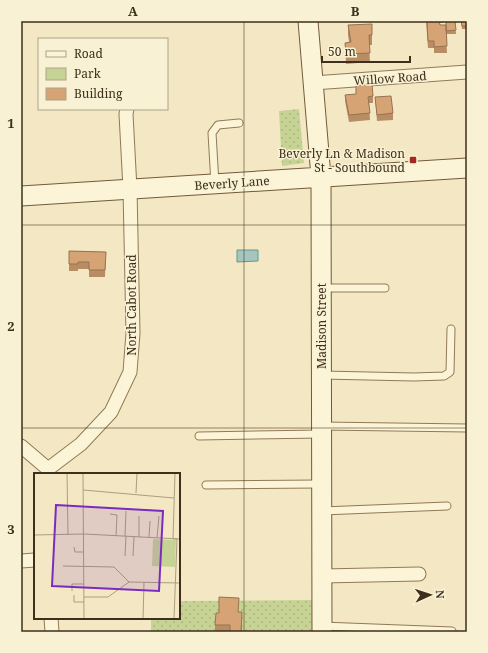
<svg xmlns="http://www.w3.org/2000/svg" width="488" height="653" font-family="'Noto Serif',serif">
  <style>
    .green { fill: url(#green-dots) }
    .water { fill: #a5c6bf; stroke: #6b958e }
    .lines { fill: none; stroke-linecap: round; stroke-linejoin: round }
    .lane-casing { stroke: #907a57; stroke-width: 9 }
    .street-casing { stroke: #907a57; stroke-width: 15 }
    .secondary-casing { stroke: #725a3a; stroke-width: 21 }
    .lane { stroke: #fcf4d7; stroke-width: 7 }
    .street { stroke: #fcf4d7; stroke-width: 13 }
    .secondary { stroke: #fcf4d7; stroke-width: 19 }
    .wall { fill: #b88d64 }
    .shaded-wall { fill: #967351 }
    .building { fill: #d6a474; stroke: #967351 }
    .grid { fill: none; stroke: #3e2f1d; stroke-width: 1; stroke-opacity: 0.55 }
    .poi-dot { fill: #a62920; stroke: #f9f1d3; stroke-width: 1.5 }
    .labels { text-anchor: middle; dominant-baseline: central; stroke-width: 3; stroke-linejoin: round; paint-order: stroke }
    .street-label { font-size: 12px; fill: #3e2f1d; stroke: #f9f1d3 }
    .poi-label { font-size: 12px; fill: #3e2f1d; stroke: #f9f1d3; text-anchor: end }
    .inset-road { fill: none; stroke: #ab9e81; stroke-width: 1 }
    .view { fill: #7b2cbf; fill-opacity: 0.15; stroke: #7b2cbf; stroke-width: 2 }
    .inset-edge { fill: none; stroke: #3e2f1d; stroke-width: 2 }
    .neatline { fill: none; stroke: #3e2f1d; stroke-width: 1.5 }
    .grid-label { font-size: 13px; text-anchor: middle; font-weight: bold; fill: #3e2f1d }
  </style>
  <defs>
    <pattern id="green-dots" width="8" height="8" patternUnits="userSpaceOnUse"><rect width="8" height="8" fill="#c7d395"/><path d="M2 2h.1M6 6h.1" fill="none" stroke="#acb580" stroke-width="1.8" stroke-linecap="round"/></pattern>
  </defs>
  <rect width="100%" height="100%" fill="#f3e8c3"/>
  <path class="green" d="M299,109L304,163L282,166L279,111Z
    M313,600V632H151V618H179V601Z"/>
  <path class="water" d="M237,250H258V261L237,262Z"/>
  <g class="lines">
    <defs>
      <path id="lane" d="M215,184L212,133L218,125L239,123
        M321,288H385
        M322,375L414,377L444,376L450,372L451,329
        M322,426L467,428
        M199,436L321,434
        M206,485L320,484
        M322,511L447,506
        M322,626L452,631"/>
      <path id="street" d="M313,83L467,72
        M21,446L48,469
        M48,469L81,444L111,412L130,372L133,333L130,189L126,114L127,109
        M21,561L35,560
        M322,576L419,574
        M51,618L52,632"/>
      <path id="secondary" d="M308,21L321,177L322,632
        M21,196L467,168"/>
    </defs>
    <use href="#lane" class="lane-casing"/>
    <use href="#street" class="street-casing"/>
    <use href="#secondary" class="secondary-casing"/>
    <use href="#lane" class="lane"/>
    <use href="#street" class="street"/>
    <use href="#secondary" class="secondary"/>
  </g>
  <path class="wall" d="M426,21H443V23H440V25H446L455,21L456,34H446L447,53H434V48H428Z
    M461,21H467V29H462Z
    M348,25L372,35V45H369L370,62L346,64L345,43L349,42L348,35Z
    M356,86L373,96V103H369L370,120L349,122L345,101V95L356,94Z
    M375,97L393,113V120L377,121Z
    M69,251L106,252L105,277H89V269H78V271H69Z
    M239,612L242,622V632H215V625Z"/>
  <path class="shaded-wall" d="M242,612V632H241Z"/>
  <path class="building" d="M427,21H439L440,25H446L447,46L434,47V41H428Z
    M446,21H455L456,30L446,31Z
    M461,21H467V26H462Z
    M372,24V35H369L370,53L346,54L345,43L351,42L348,25Z
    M372,84L373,96L368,97L370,113L349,115L345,95L356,94V86Z
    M391,96L393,113L377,115L375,97Z
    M69,251L106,252L105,270H89V262H78V264H69Z
    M219,597L239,598L238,612H242L241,632L230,631V625H215L216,613H219Z"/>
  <path class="grid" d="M244,21V632M21,225H467M21,428H467"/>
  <rect class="poi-dot" x="409" y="156" width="8" height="8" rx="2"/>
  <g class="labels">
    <g class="street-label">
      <text transform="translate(390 78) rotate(-4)">Willow Road</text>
      <text transform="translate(232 183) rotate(-4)">Beverly Lane</text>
      <text transform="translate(131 305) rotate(-90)">North Cabot Road</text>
      <text transform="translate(321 326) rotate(-90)">Madison Street</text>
    </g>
    <g class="poi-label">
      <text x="405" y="153">Beverly Ln &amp; Madison<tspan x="405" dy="14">St - Southbound</tspan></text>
    </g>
  </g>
  <g transform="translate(34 473)">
    <rect width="146" height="146" fill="#f3e8c3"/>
    <path d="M119,66L142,67L141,94L118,93Z" fill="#c7d395"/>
    <path class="inset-road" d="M33,0L34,62M49,0L50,146M49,17L140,25M102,20L103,0M76,41L83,42L82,63M0,62L50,61L146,66M91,63L92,38M105,64V43M115,64L116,48M123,65L125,43M40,74L41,79H50M91,83L92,63M99,83L100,64M29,93L80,94L95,109M95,109L146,110M38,118V111H50M40,122V129H50M50,124H74L95,109M109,146L110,109M140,146L143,66H139L141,0"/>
    <path class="view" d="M22,32L129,38L125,118L18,113Z"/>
    <rect width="146" height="146" class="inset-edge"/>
  </g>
  <rect width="488" height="653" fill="none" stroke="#f9f1d3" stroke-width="44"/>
  <rect x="38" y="38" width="130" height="72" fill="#f9f1d3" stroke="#aea38a"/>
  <rect x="46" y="51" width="20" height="6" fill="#fcf4d7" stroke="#aea38a"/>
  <text x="74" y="58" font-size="12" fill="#3e2f1d">Road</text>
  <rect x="46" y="68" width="20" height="12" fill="#c7d395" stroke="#aea38a"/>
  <text x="74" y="78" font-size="12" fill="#3e2f1d">Park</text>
  <rect x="46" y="88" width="20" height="12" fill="#d6a474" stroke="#aea38a"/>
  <text x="74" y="98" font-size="12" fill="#3e2f1d">Building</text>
  <g transform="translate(430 595) rotate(87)" stroke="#f9f1d3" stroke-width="3" paint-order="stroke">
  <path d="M0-3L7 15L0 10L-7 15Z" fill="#3e2f1d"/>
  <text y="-6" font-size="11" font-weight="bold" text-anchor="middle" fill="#3e2f1d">N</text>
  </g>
  <path d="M322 56v6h88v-6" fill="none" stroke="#3e2f1d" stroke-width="2"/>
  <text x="328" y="56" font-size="12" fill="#3e2f1d" stroke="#f9f1d3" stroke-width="3" paint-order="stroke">50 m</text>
  <rect x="22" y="22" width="444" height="609" class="neatline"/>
  <g class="grid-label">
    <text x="133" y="16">A</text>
    <text x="355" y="16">B</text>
    <text x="11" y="128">1</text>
    <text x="11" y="331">2</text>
    <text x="11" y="534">3</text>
  </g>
</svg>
